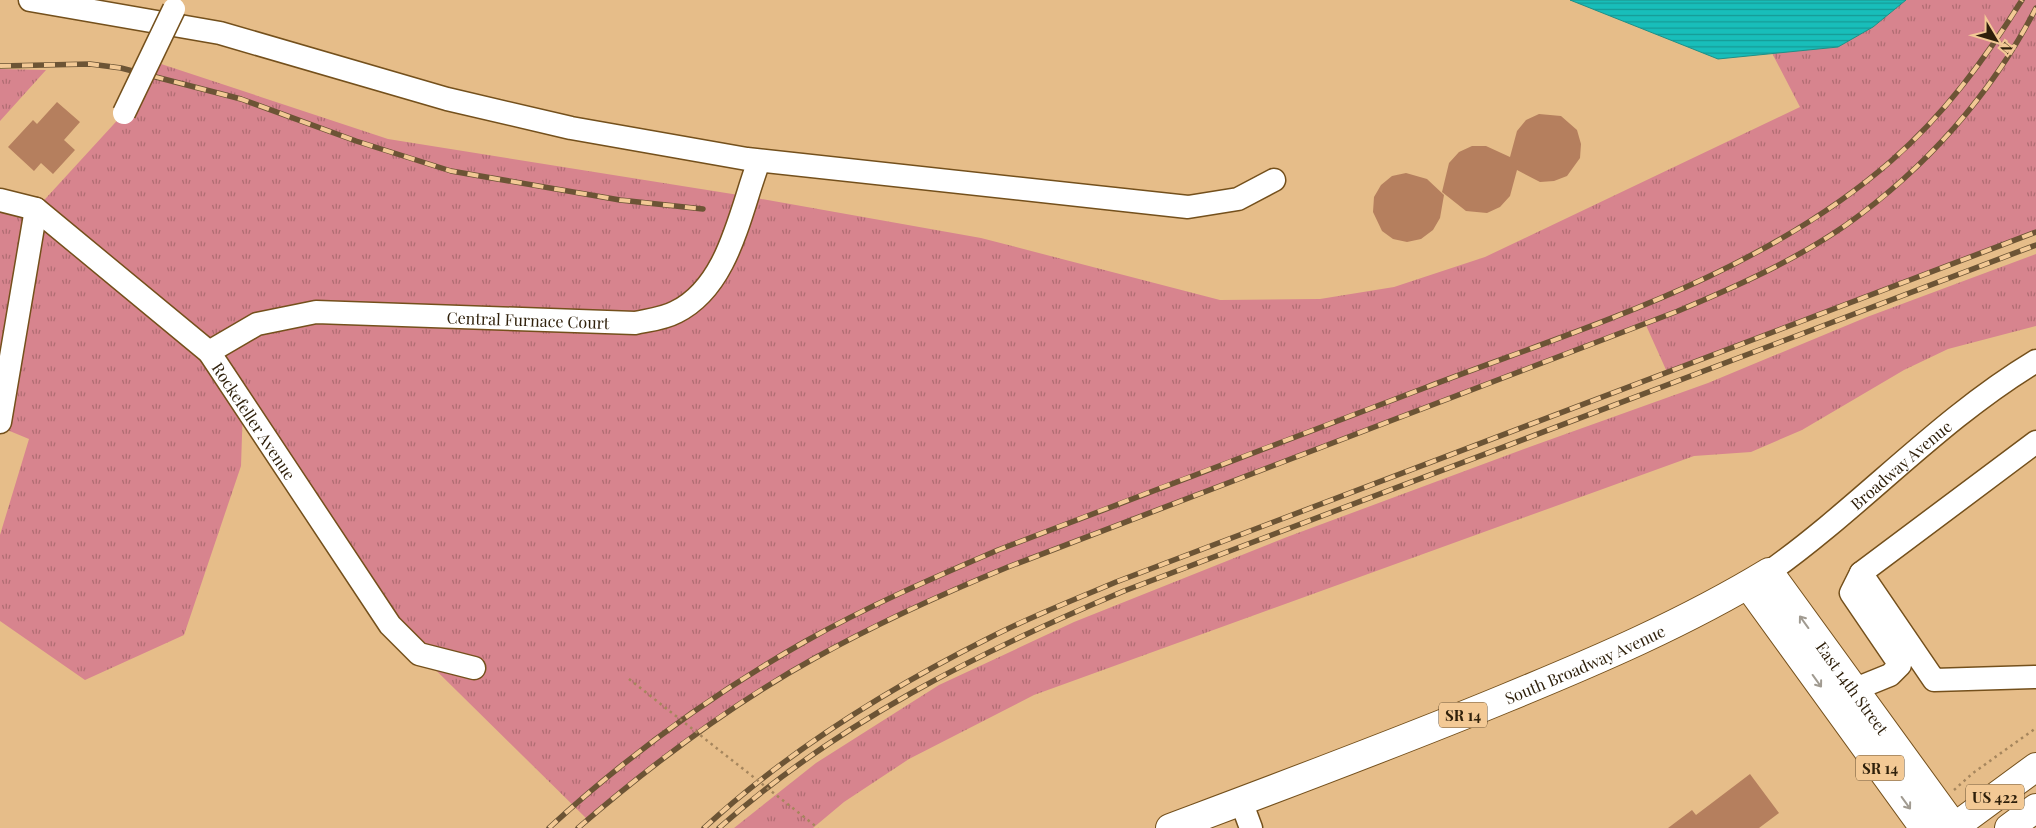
<svg xmlns="http://www.w3.org/2000/svg" width="2036" height="828" font-family="'Playfair Display',serif">
  <style>
    .grass { fill: url(#grass-tufts) }
    .water { fill: url(#water-rules); stroke: #1f8f86 }
    .building { fill: #b57f5e }
    .lines { fill: none; stroke-linecap: round; stroke-linejoin: round }
    .minor-casing { stroke: #74501c; stroke-width: 25 }
    .major-casing { stroke: #74501c; stroke-width: 30 }
    .path { stroke: #a6865d; stroke-width: 2.5; stroke-dasharray: 2.5 4; stroke-linecap: butt }
    .minor { stroke: #fff; stroke-width: 22 }
    .major { stroke: #fff; stroke-width: 28 }
    .rail-casing { stroke: #6c5435; stroke-width: 5.5 }
    .rail { stroke: #f3c995; stroke-width: 4; stroke-dasharray: 11; stroke-linecap: butt }
    .minor-bridge-casing { stroke: #74501c; stroke-width: 25; stroke-linecap: butt }
    .path-bridge { stroke: #a6865d; stroke-width: 2.5; stroke-dasharray: 2.5 4; stroke-linecap: butt }
    .minor-bridge { stroke: #fff; stroke-width: 22 }
    .oneway { stroke: #a19b91 }
    .labels { text-anchor: middle; dominant-baseline: central; stroke-width: 4; stroke-linejoin: round; paint-order: stroke }
    .shield { fill: #f3c995; stroke: #6a5334; stroke-width: 1 }
    .shield-label { font-size: 15px; font-weight: bold; fill: #2f200b }
    .street-label { font-size: 16px; fill: #2f200b; stroke: #f3c995 }
  </style>
  <defs>
    <pattern id="grass-tufts" width="24" height="20" patternUnits="userSpaceOnUse" patternTransform="scale(1.25)"><rect width="24" height="20" fill="#d7848e"/><path d="M3 7l-1-3M5 7V3M7 7l1-3M15 17l-1-3M17 17v-4M19 17l1-3" fill="none" stroke="#af6c72"/></pattern>
    <pattern id="water-rules" width="6" height="5" patternUnits="userSpaceOnUse" patternTransform="scale(1.25)"><rect width="6" height="5" fill="#18beba"/><path d="M0 2.5h6" fill="none" stroke="#169a95"/></pattern>
  </defs>
  <rect width="100%" height="100%" fill="#e6bd89"/>
  <path class="grass" d="M1906,0H2036V232L1667,372L1645,323L1008,567C849,633 719,707 588,820L390,625L243,405L241,466L184,635L85,680L0,621V535L29,439L0,427V200L36,209L124,113L149,60L388,139L745,196L981,238L1220,300L1320,299L1394,287L1485,257L1800,107L1772,53L1838,47L1873,27Z
    M0,69L46,70L0,121Z
    M2036,254V326L1948,349L1904,370L1802,430L1751,452L1694,456L1034,695L909,759L844,802L813,828H734L816,763L939,685L1074,622L1287,537L1535,445L1708,383L1867,317Z"/>
  <path class="water" d="M1570,0H1906L1873,27L1838,47L1718,59Z"/>
  <path class="building" d="M57,102L80,122L64,140L75,150L53,174L41,163L34,171L8,147L33,120L37,124Z
    M1539,114L1561,116L1577,130L1581,144L1580,158L1567,176L1554,181L1540,182L1517,170L1510,196L1500,207L1487,213L1466,211L1442,192L1449,163L1459,152L1472,146H1486L1510,157L1517,131L1526,120Z
    M1406,173L1427,179L1444,195L1440,218L1433,230L1421,239L1407,242L1393,239L1382,231L1373,212L1374,197L1381,185L1392,176Z
    M1750,774L1779,813L1759,828H1668L1692,810L1696,815Z"/>
  <g class="lines">
    <defs>
      <g id="minor">
        <path d="M30,0L220,33L447,99L571,128L747,159L1188,207L1238,199L1274,180"/>
        <path id="s1" d="M0,200L36,209L209,352L390,625L419,654L474,668"/>
        <path id="s2" d="M209,352L257,324L316,312L635,323C649,320 663,319 676,312C729,286 740,211 759,161"/>
        <path d="M0,422L36,209"/>
        <path id="s3" d="M1769,572C1862,506 1938,420 2036,361"/>
        <path d="M1861,573L1934,680L2036,677"/>
        <path d="M1853,690L1890,675L1900,665L1851,593L1861,573L2036,442"/>
        <path d="M1241,801L1251,828"/>
      </g>
      <g id="major">
        <path d="M1748,585L1924,828"/>
        <path id="s4" d="M1170,828C1282,786 1395,744 1506,698C1596,661 1685,623 1769,572L1955,828"/>
        <path d="M1953,828L2036,767"/>
        <path d="M2009,828L2036,808"/>
      </g>
    </defs>
    <use href="#minor" class="minor-casing"/>
    <use href="#major" class="major-casing"/>
    <path class="path" d="M1954,790L1973,773L2036,728"/>
    <use href="#minor" class="minor"/>
    <use href="#major" class="major"/>
    <defs>
      <path id="rail" d="M0,66L90,64L121,68L241,99L356,141L451,171L620,200L703,209
        M549,828C627,756 714,693 806,641C868,606 933,578 998,550C1141,495 1284,441 1427,387C1587,326 1759,276 1891,161C1944,115 1985,59 2022,0
        M578,828C652,764 730,705 815,658C878,623 942,594 1008,567L1678,311C1735,287 1794,261 1846,225C1925,169 1992,94 2036,8
        M704,828C789,750 889,688 991,637C1032,616 1074,600 1116,582L2036,232
        M719,828C837,723 979,652 1124,591L2036,245"/>
    </defs>
    <use href="#rail" class="rail-casing"/>
    <use href="#rail" class="rail"/>
    <defs>
      <path id="minor-bridge" d="M124,113L174,9"/>
    </defs>
    <use href="#minor-bridge" class="minor-bridge-casing"/>
    <path class="path-bridge" d="M629,679L818,828"/>
    <use href="#minor-bridge" class="minor-bridge"/>
  </g>
  <defs><path id="oneway-shaft" d="M-6 0H5M1.5-3L5.5 0L1.5 3" fill="none" stroke-width="1.6" stroke-linecap="round" stroke-linejoin="round" transform="scale(1.25)"/></defs>
  <g class="oneway">
    <use href="#oneway-shaft" transform="translate(1804 622) rotate(-126)"/>
    <use href="#oneway-shaft" transform="translate(1817 681) rotate(54)"/>
    <use href="#oneway-shaft" transform="translate(1906 803) rotate(54)"/>
  </g>
  <g class="labels">
    <g class="shield">
      <rect x="1439" y="702.5" width="48" height="25" rx="4"/>
      <rect x="1856" y="755.5" width="48" height="25" rx="4"/>
      <rect x="1966" y="784.5" width="58" height="25" rx="4"/>
    </g>
    <g class="shield-label">
      <text x="1463" y="715">SR 14</text>
      <text x="1880" y="768">SR 14</text>
      <text x="1995" y="797">US 422</text>
    </g>
    <g class="street-label">
      <text stroke="none"><textPath href="#s2" startOffset="328">Central Furnace Court</textPath></text>
      <text stroke="none"><textPath href="#s1" startOffset="344">Rockefeller Avenue</textPath></text>
      <text stroke="none"><textPath href="#s3" startOffset="170">Broadway Avenue</textPath></text>
      <text stroke="none"><textPath href="#s4" startOffset="446">South Broadway Avenue</textPath></text>
      <text stroke="none"><textPath href="#s4" startOffset="795">East 14th Street</textPath></text>
    </g>
  </g>
  <g transform="translate(1996 40) rotate(128)" stroke="#f3c995" stroke-width="4" paint-order="stroke">
  <path d="M0-4L9 19L0 12L-9 19Z" fill="#2f200b"/>
  <text y="-8" font-size="14" font-weight="bold" text-anchor="middle" fill="#2f200b">N</text>
  </g>
</svg>
